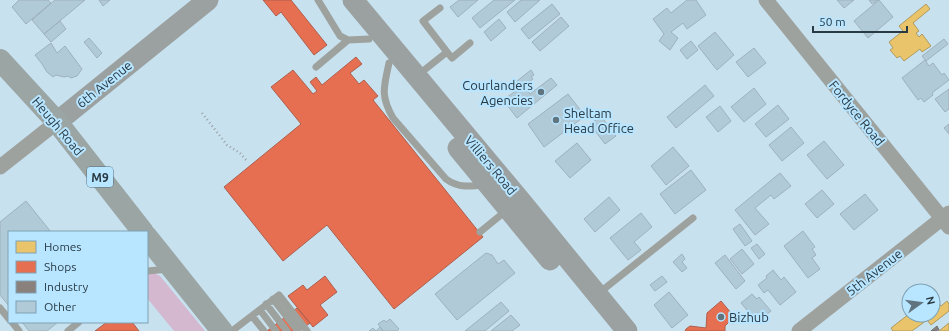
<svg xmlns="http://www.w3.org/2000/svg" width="949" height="331" font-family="Ubuntu,sans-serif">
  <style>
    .green { fill: #d4b8cf }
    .homes { fill: #e9c46a; stroke: #af9b5f }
    .shops { fill: #e76f51; stroke: #ae5f4d }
    .industry { fill: #8a817c; stroke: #6d6c6b }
    .building { fill: #b0cad8; stroke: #9eb2bc }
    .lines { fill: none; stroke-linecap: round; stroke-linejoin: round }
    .path { stroke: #98a0a1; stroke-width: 2.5; stroke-dasharray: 1 3; stroke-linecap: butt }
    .lane { stroke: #9ea29e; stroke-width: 7 }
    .street { stroke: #9ea29e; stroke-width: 15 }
    .secondary { stroke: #9aa1a0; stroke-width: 21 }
    .primary { stroke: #9aa5a4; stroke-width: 22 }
    .poi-dot { fill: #607480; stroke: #b8e5ff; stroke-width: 1.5 }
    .labels { text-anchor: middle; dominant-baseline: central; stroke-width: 4; stroke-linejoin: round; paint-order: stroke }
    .shield { fill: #b8e5ff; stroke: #536d7c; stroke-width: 1 }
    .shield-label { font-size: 12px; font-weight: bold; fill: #283a44 }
    .street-label { font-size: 13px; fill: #283a44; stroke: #b8e5ff }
    .poi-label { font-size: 13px; fill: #283a44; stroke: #b8e5ff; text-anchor: start }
  </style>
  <rect width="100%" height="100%" fill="#c8e1ef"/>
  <path class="green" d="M147,273H154L160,276L205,331H174L147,298Z"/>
  <path class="homes" d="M926,4L930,9L913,23L919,31L916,33L919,37L922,34L931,46L922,52L920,49L904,61L900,56L897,58L890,50L893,48L889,42L903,31L899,26Z
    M933,296L941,306L947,301L949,304V311L931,325L927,320L912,331H893L891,328L909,314L933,315Z
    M949,323V331H939Z"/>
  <path class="shops" d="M263,0H291L327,45L314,55L281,12L276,16Z
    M356,57L362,64L350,73L359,84L364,80L378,96L373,100L483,237L394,309L327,225L283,261L224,187L301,124L271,87L293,70L313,94L317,91L310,82L316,77L322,85Z
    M325,276L337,292L320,305L328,315L313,327L288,296L303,285L307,290Z
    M721,301L737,320L732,324L730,321L725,326V331H685L686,329L690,326L706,328L707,313Z
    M297,308L310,323L299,331H267Z
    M107,322H132L139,331H95Z"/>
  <path class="industry" d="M937,326L939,330L931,331Z"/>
  <path class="building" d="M19,0H48L51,3L26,24L12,7Z
    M55,0H85L44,34L32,20Z
    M99,0H110L103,6Z
    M459,0H478L458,17L450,7Z
    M494,0H515L480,28L472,18Z
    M521,0H540L515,22L507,12Z
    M687,0H696L706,15L687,29L683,23L671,32L678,38L670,50L659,41L664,34L653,19L667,8L671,13Z
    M837,0H854L844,8Z
    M869,0H878L872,4Z
    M879,0L893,17L868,38L854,21Z
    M552,4L560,14L529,39L521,29Z
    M561,17L569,26L540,51L532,42Z
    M499,19L506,28L491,41L484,32Z
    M60,21L66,29L51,42L44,34Z
    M715,32L734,55L717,70L698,46Z
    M89,38L102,53L97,58L84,42Z
    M944,39L948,44L926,61L922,56Z
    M691,41L698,50L687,59L680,50Z
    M51,43L57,53L65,46L82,69L77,76L71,78L68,76L64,77L56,75L53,77L47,72L42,64L35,55Z
    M754,48L766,63L748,77L736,62Z
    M925,60L929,66L933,63L942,75L944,73L949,80L932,93L933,95L924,102L921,98L918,100L902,78Z
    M531,70L534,75L531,77L533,79L524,86L530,94L551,78L557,85L517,118L503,100L517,90L512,85Z
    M705,85L714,96L676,128L667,117Z
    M754,88L766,104L744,122L731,107Z
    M949,89V109L945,112L935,99Z
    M568,94L585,116L544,147L528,124Z
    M778,105L789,119L766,137L755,124Z
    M720,106L731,121L718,132L706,117Z
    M601,116L616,136L605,144L590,124Z
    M949,124V134L944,128Z
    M791,127L804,143L782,161L769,145Z
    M824,141L844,165L827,179L807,155Z
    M577,143L591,160L570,178L555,161Z
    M673,147L689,166L666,185L651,166Z
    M691,170L706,190L675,214L660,194Z
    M780,173L791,186L774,199L771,195L755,208L769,224L755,235L735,210Z
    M822,190L834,204L817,218L805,204Z
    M865,194L878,210L854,230L840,214Z
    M609,197L620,210L595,232L584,219Z
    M26,201L51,232H9V306L0,295V222Z
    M641,213L652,227L634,242L641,250L628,260L610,238Z
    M740,224L752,241L745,246L733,229Z
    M803,231L815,247L812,249L816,255L812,258L820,269L808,278L784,246Z
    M757,244L765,254L759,259L751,248Z
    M742,249L754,264L742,274L730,259Z
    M486,253L492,255L498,264L504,260L515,273L457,320L435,294Z
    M682,254L685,259L682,262L687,268L682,272L673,262Z
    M725,255L745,281L736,289L715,263Z
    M773,270L781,280L784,277L796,292L780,305L768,290L764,293L758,285L767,278L766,276Z
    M662,276L667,282L655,291L650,285Z
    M669,292L688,315L672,328L654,305Z
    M752,294L757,299L759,297L771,311L757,322L741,303Z
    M501,302L509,311L485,331H465Z
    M511,315L520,325L512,331H491Z
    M390,319L399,329L397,331H383L378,324L384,320L386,322Z
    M22,322H58L47,331H29Z
    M380,327L383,331H369L373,328L376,331Z"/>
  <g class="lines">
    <path class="path" d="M202,113L227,145L240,153L247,161"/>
    <path class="lane" d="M318,0L340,36L348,40L369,39
      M447,52L452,58L470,43
      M389,63C384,87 380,95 393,118L446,179C458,188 471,187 485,184
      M316,67L348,40
      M418,75L447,52L423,21L440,8
      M480,232L507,210
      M147,271L169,269
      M599,293L693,218
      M273,299L298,331
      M266,304L287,331
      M0,308L9,319
      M260,310L276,331
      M252,316L264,331
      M12,322L19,331
      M68,331L79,322
      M232,331L279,295L307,331"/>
    <path class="street" d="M766,0L949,227
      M0,167L57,122
      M799,331L949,213"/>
    <path class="secondary" d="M353,0L520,200L627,331
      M57,122L208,0
      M458,148L550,260"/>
    <path class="primary" d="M0,60L57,122L143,232
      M147,237L222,331"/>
  </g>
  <g class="poi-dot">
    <circle cx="541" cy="92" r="4"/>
    <circle cx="556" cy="120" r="4"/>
    <circle cx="721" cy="317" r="4"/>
  </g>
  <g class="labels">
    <rect class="shield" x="87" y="167" width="26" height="20" rx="3"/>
    <g class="shield-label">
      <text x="100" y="177">M9</text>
    </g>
    <g class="street-label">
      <text transform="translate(104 84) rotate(-39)">6th Avenue</text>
      <text transform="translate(857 113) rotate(51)">Fordyce Road</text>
      <text transform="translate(58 126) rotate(50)">Heugh Road</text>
      <text transform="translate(491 165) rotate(50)">Villiers Road</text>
      <text transform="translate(874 272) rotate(-38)">5th Avenue</text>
    </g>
    <g class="poi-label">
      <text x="533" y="85" text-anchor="end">Courlanders<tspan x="533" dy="15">Agencies</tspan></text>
      <text x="564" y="113">Sheltam<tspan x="564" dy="15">Head Office</tspan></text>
      <text x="729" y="317">Bizhub</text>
    </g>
  </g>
  <rect x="8" y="231" width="140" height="92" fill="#b8e5ff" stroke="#7ea1b4"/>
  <rect x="16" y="241" width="20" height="12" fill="#e9c46a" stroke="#7ea1b4"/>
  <text x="44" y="251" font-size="12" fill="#283a44">Homes</text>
  <rect x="16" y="261" width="20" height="12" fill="#e76f51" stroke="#7ea1b4"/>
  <text x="44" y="271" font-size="12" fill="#283a44">Shops</text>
  <rect x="16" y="281" width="20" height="12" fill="#8a817c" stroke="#7ea1b4"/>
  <text x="44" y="291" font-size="12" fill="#283a44">Industry</text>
  <rect x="16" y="301" width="20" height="12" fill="#b0cad8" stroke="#7ea1b4"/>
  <text x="44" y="311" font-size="12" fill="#283a44">Other</text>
  <g transform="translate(921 303) rotate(76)"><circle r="19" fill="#b8e5ff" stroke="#7ea1b4"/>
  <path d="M0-3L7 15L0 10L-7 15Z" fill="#607480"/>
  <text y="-6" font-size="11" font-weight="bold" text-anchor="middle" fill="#283a44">N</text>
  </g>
  <path d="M813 26v6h94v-6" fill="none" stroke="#283a44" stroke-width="2"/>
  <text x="819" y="26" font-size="12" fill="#283a44" stroke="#b8e5ff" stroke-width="3" paint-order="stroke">50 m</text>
</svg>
